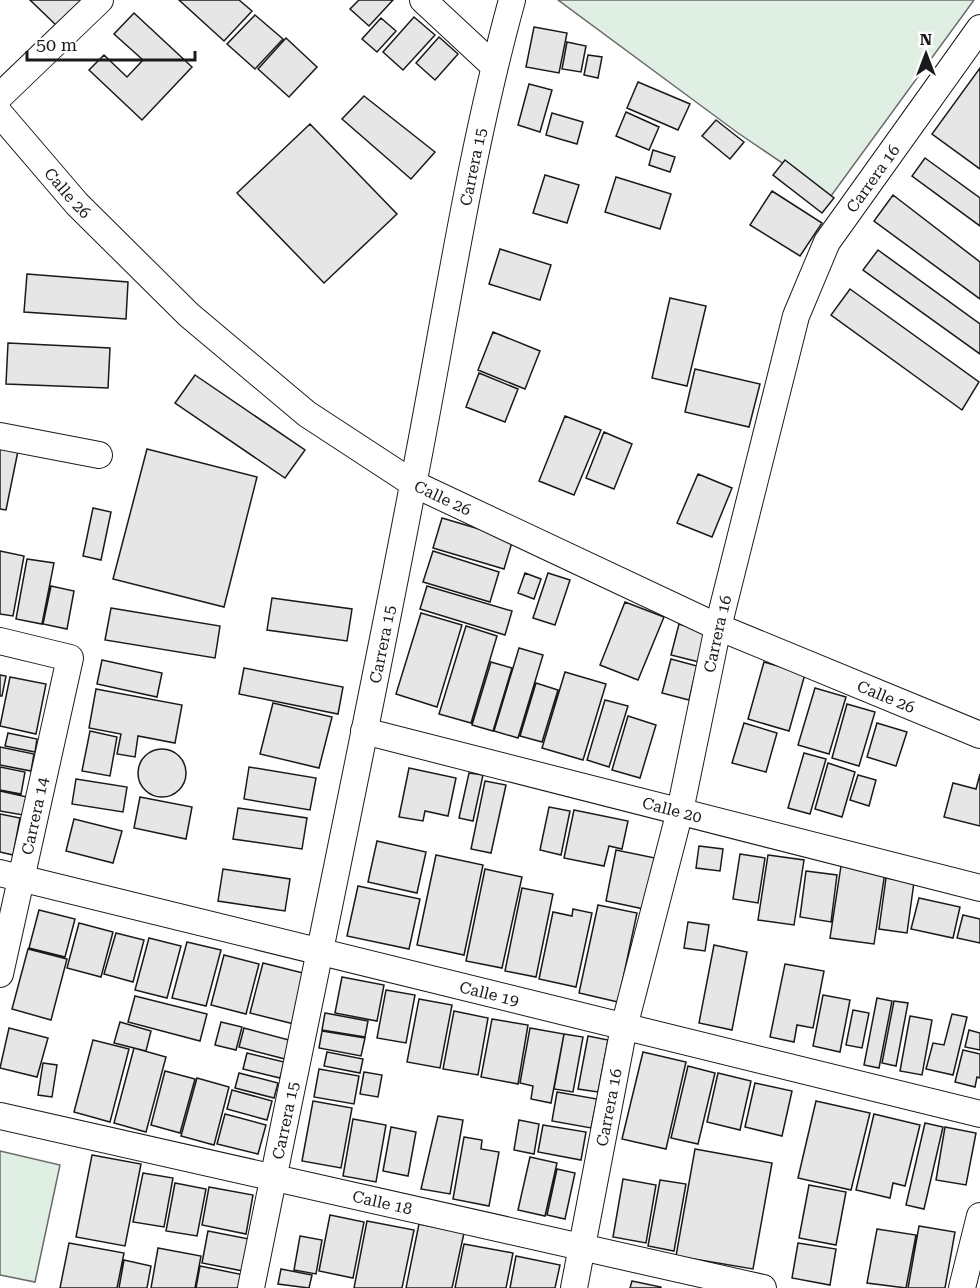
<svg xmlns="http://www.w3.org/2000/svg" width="980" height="1288" font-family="'Roboto Serif',serif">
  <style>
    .green { fill: #e0efe3; stroke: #6a6a6a; stroke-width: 1.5 }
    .building { fill: #e6e6e6; stroke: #1a1a1a; stroke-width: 1.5 }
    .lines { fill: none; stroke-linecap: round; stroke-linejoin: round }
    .minor-casing { stroke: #1a1a1a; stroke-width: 28 }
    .minor { stroke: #fff; stroke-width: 26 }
    .labels { text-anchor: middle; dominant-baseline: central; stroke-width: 4.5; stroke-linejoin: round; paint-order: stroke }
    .street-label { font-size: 16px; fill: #1a1a1a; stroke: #fff }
  </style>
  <rect width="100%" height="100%" fill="#fff"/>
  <path class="green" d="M558,0H974L831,196L738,133Z
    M0,1151L60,1165L35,1282L0,1275Z"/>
  <path class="building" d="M30,0H85L58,27Z
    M179,0H239L252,11L224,41Z
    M359,0H393L369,26L350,9Z
    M134,13L192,67L142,120L89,70L104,55L127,77L143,60L114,34Z
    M255,15L283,39L255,69L227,44Z
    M414,17L435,35L403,70L383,52Z
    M381,18L396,31L377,52L362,39Z
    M534,27L567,33L559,73L526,67Z
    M439,37L458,54L435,80L416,63Z
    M286,38L317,67L289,97L258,69Z
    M567,42L586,46L581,72L562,69Z
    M588,55L602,57L598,78L584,75Z
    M980,68V169L932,134Z
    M638,82L690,104L678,130L627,108Z
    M529,84L552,90L540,132L518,125Z
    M364,96L435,152L411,179L342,119Z
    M626,112L659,127L649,150L616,136Z
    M552,113L583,122L577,144L546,135Z
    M716,120L744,142L730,159L702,136Z
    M310,124L397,214L324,283L237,193Z
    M653,150L675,157L670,172L649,165Z
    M925,158L980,198V226L912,176Z
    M785,160L834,198L822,213L773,175Z
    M545,175L579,185L567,223L533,213Z
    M616,177L671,194L660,229L605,212Z
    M772,191L822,223L800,256L750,225Z
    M893,195L980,262V299L874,221Z
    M500,249L551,265L540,300L489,284Z
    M878,250L980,324V354L863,270Z
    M27,274L128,282L126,319L24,312Z
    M850,289L979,382L962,410L831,315Z
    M670,298L706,306L687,386L652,378Z
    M493,332L540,351L525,389L478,370Z
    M8,343L110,348L108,388L6,384Z
    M695,369L760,384L749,427L685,412Z
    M479,373L518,389L505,422L466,407Z
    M195,375L305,450L285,478L175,403Z
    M565,416L601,430L574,495L539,481Z
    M604,432L632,444L614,489L586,478Z
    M0,443L19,446L6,510L0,509Z
    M147,449L257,477L224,607L113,579Z
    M698,474L732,488L712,537L677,523Z
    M93,508L111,512L101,560L83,556Z
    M442,518L513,539L504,569L433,548Z
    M0,551L24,556L13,616L0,614Z
    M433,551L499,572L490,602L423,582Z
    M27,559L54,563L42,624L16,619Z
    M525,573L541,579L534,599L518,593Z
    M548,573L570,580L555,625L533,618Z
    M51,586L74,591L67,629L43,624Z
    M427,586L512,611L505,635L420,609Z
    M272,598L352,609L347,641L267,630Z
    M625,602L664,617L638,680L600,665Z
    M111,608L220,626L215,658L105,640Z
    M421,613L462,625L437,707L396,694Z
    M679,624L707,632L699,662L671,655Z
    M466,626L497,636L471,723L439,714Z
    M519,648L543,655L518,738L494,731Z
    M671,659L697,666L689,700L662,693Z
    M102,660L162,673L157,697L97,684Z
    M491,662L512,668L493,731L472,725Z
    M764,662L805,674L789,731L748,719Z
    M244,668L343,687L338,714L239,694Z
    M565,672L606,684L583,760L542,748Z
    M0,675L6,676L2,696H0Z
    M10,677L46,684L36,734L0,726Z
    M536,683L558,690L542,742L520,736Z
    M815,688L846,697L829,754L798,745Z
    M96,689L182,705L175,743L138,736L135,757L117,754L121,734L89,728Z
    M605,700L628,706L609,767L587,760Z
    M273,703L332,717L319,768L260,754Z
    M847,704L875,712L859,766L832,758Z
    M628,716L656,725L640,778L612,770Z
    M744,723L777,733L766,772L732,763Z
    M877,723L907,732L896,766L867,757Z
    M90,731L117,737L110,776L82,771Z
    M8,733L37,739L35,752L5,746Z
    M0,747L34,754L31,771L0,765Z
    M138 773a24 24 0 1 1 48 0a24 24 0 1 1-48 0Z
    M804,753L826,759L810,814L788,808Z
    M828,763L855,772L842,817L815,809Z
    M0,767L25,772L21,794L0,790Z
    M249,767L316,778L310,810L244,799Z
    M409,768L456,778L448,816L425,811L423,821L399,817Z
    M469,773L483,775L473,821L459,818Z
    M980,774V826L944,817L953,783L976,789Z
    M858,775L876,780L869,806L850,800Z
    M76,779L127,787L123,812L72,804Z
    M485,781L506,785L491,853L471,849Z
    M0,791L27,797L23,815L0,811Z
    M140,797L192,807L186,839L134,828Z
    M549,807L570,811L561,855L540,850Z
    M238,808L307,818L302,849L233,839Z
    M574,810L628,821L622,849L609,846L604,866L564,858Z
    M0,814L20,818L13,855L0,852Z
    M74,819L122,831L113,863L66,851Z
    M377,841L426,852L417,893L368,882Z
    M699,846L723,849L720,871L696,868Z
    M616,850L655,858L644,909L606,901Z
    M740,854L765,858L758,903L733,899Z
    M436,855L483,865L464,955L417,945Z
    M768,855L804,860L794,925L758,920Z
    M841,866L885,872L874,944L830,938Z
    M223,869L290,879L285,911L218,901Z
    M485,869L522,877L502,968L466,961Z
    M806,871L837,875L831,922L800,917Z
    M886,878L914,882L907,933L879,929Z
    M358,886L420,899L409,949L347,936Z
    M522,888L553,894L536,977L505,971Z
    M919,898L960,907L953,938L911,929Z
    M598,905L637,913L618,1002L579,993Z
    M573,909L592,913L576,987L539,979L553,912L572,916Z
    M39,910L75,919L65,957L29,948Z
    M963,915L980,919V943L957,938Z
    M688,922L709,925L705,951L684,948Z
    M79,923L113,932L101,977L67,968Z
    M116,933L144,940L133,982L104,974Z
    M149,938L181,946L167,998L135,990Z
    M187,942L221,950L206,1006L172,998Z
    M714,945L747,952L732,1030L699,1023Z
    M28,949L67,959L51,1020L12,1009Z
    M224,955L259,964L246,1014L211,1005Z
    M263,963L307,974L294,1024L250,1013Z
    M785,964L824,971L813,1028L797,1025L794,1042L770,1037Z
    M342,977L384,985L377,1021L335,1013Z
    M386,990L415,995L406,1043L377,1038Z
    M823,995L850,1000L840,1052L813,1046Z
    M135,996L207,1014L200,1041L128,1022Z
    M877,998L892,1001L879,1068L864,1065Z
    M419,999L452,1005L440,1068L407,1062Z
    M894,1001L908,1003L896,1066L882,1063Z
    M853,1010L869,1013L862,1048L846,1045Z
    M454,1011L488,1018L478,1075L443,1069Z
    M325,1013L368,1021L365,1037L322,1030Z
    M952,1014L967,1017L953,1075L926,1069L933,1043L944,1045Z
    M910,1016L932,1020L922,1075L900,1071Z
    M492,1019L528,1025L518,1084L481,1077Z
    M120,1022L151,1031L146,1051L114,1043Z
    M221,1022L242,1027L236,1050L215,1045Z
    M9,1028L48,1038L37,1077L0,1068Z
    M244,1028L289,1040L285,1059L239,1047Z
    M530,1028L564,1034L551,1103L531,1099L533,1086L520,1083Z
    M969,1030L980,1033V1050L965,1047Z
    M322,1031L365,1038L361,1056L319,1048Z
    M564,1034L583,1037L573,1092L554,1089Z
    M588,1036L608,1040L598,1092L578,1089Z
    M93,1040L129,1049L110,1122L74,1112Z
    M134,1048L166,1057L146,1132L114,1123Z
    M963,1050L980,1054V1078L977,1077L975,1087L955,1082Z
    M327,1052L363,1059L360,1073L324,1066Z
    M643,1052L686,1062L666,1149L622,1139Z
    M247,1053L284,1062L280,1078L243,1069Z
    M43,1063L57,1065L52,1097L38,1095Z
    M688,1066L715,1073L698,1144L671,1138Z
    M319,1069L359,1076L354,1104L314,1097Z
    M165,1071L195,1079L180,1133L151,1125Z
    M364,1072L382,1075L378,1097L360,1094Z
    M239,1073L278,1083L274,1098L235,1088Z
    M718,1073L751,1081L740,1130L707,1122Z
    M197,1078L229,1087L214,1145L181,1136Z
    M755,1083L792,1091L782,1136L745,1127Z
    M232,1090L272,1101L267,1120L227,1109Z
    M557,1092L597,1099L591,1128L552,1121Z
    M313,1101L352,1108L341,1168L302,1161Z
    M816,1101L870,1113L851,1190L798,1178Z
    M225,1114L266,1125L258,1154L217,1144Z
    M874,1114L920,1125L905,1186L893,1183L890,1198L856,1190Z
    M438,1116L463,1120L450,1194L421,1189Z
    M353,1119L386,1125L376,1182L343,1176Z
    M519,1120L539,1124L534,1154L514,1150Z
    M925,1123L943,1127L924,1209L906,1205Z
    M543,1125L586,1132L581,1160L538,1152Z
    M391,1127L416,1132L408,1176L383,1171Z
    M945,1127L976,1133L966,1185L936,1180Z
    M464,1137L482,1140L481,1149L499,1152L489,1206L453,1199Z
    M695,1149L772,1163L753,1269L676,1256Z
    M92,1155L141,1164L125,1246L76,1237Z
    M530,1157L557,1163L545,1216L518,1210Z
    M557,1169L575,1173L565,1219L547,1215Z
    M143,1173L173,1178L164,1227L133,1222Z
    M623,1179L656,1185L646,1243L613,1237Z
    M660,1180L686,1184L674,1251L648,1246Z
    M175,1183L206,1189L197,1236L166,1231Z
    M809,1185L846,1192L836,1245L799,1238Z
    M209,1187L253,1195L246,1234L202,1225Z
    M330,1215L364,1222L353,1278L319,1271Z
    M367,1221L414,1230L402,1288H354Z
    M419,1224L464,1233L452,1288H406Z
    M919,1226L955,1232L945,1288H908Z
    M877,1229L916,1235L906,1288L867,1283Z
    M208,1231L249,1239L243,1271L202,1263Z
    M300,1236L322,1240L316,1274L294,1270Z
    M69,1243L124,1253L117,1288H60Z
    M798,1243L836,1249L830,1285L792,1278Z
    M464,1244L513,1253L506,1288H455Z
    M158,1248L201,1256L195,1288H151Z
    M516,1256L560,1265L555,1288H510Z
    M124,1260L151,1266L147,1288H119Z
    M200,1266L244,1275L242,1288H196Z
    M281,1269L312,1275L309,1288L278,1284Z
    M632,1281L661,1287V1288H630Z"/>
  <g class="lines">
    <defs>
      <g id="minor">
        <path d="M423,0L494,66"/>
        <path d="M0,96L100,0"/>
        <path id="s1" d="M0,114L77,204L189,315L307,414L414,484L718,627L980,735"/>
        <path d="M0,436L99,455"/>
        <path d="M0,641L70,658L0,974"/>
        <path id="s2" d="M364,731L980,888"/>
        <path id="s3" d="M0,873L980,1114"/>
        <path id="s4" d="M0,1116L763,1288"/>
        <path id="s5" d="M251,1288C305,1020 362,753 413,485C445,323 468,160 512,0"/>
        <path id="s6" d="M574,1288L624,1027L680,811L718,627L796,316L827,242L980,28"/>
        <path d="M962,1288L980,1216"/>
      </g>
    </defs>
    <use href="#minor" class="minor-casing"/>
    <use href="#minor" class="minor"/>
  </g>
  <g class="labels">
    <g class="street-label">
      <text stroke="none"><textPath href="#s5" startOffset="1143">Carrera 15</textPath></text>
      <text stroke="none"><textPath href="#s6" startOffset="1156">Carrera 16</textPath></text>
      <text stroke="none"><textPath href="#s1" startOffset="104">Calle 26</textPath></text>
      <text stroke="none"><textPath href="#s1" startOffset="590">Calle 26</textPath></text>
      <text stroke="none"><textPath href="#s6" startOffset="670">Carrera 16</textPath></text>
      <text stroke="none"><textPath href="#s5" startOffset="657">Carrera 15</textPath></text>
      <text stroke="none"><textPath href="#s1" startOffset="1076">Calle 26</textPath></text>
      <text stroke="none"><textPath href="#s2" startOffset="318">Calle 20</textPath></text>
      <text transform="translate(35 816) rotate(-78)">Carrera 14</text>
      <text stroke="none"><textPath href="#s3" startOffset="504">Calle 19</textPath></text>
      <text stroke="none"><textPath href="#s6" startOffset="184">Carrera 16</textPath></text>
      <text stroke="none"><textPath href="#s5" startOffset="171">Carrera 15</textPath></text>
      <text stroke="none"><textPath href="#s4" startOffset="392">Calle 18</textPath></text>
    </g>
  </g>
  <g transform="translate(926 54)" stroke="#ffffff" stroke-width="4.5" paint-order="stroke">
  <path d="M0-4.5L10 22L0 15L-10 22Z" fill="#1a1a1a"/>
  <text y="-9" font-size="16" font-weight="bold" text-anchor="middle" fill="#1a1a1a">N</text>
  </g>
  <path d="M27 51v9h168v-9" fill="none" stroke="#1a1a1a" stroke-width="3"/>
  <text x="36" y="51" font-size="18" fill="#1a1a1a" stroke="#ffffff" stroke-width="4.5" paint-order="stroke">50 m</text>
</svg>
